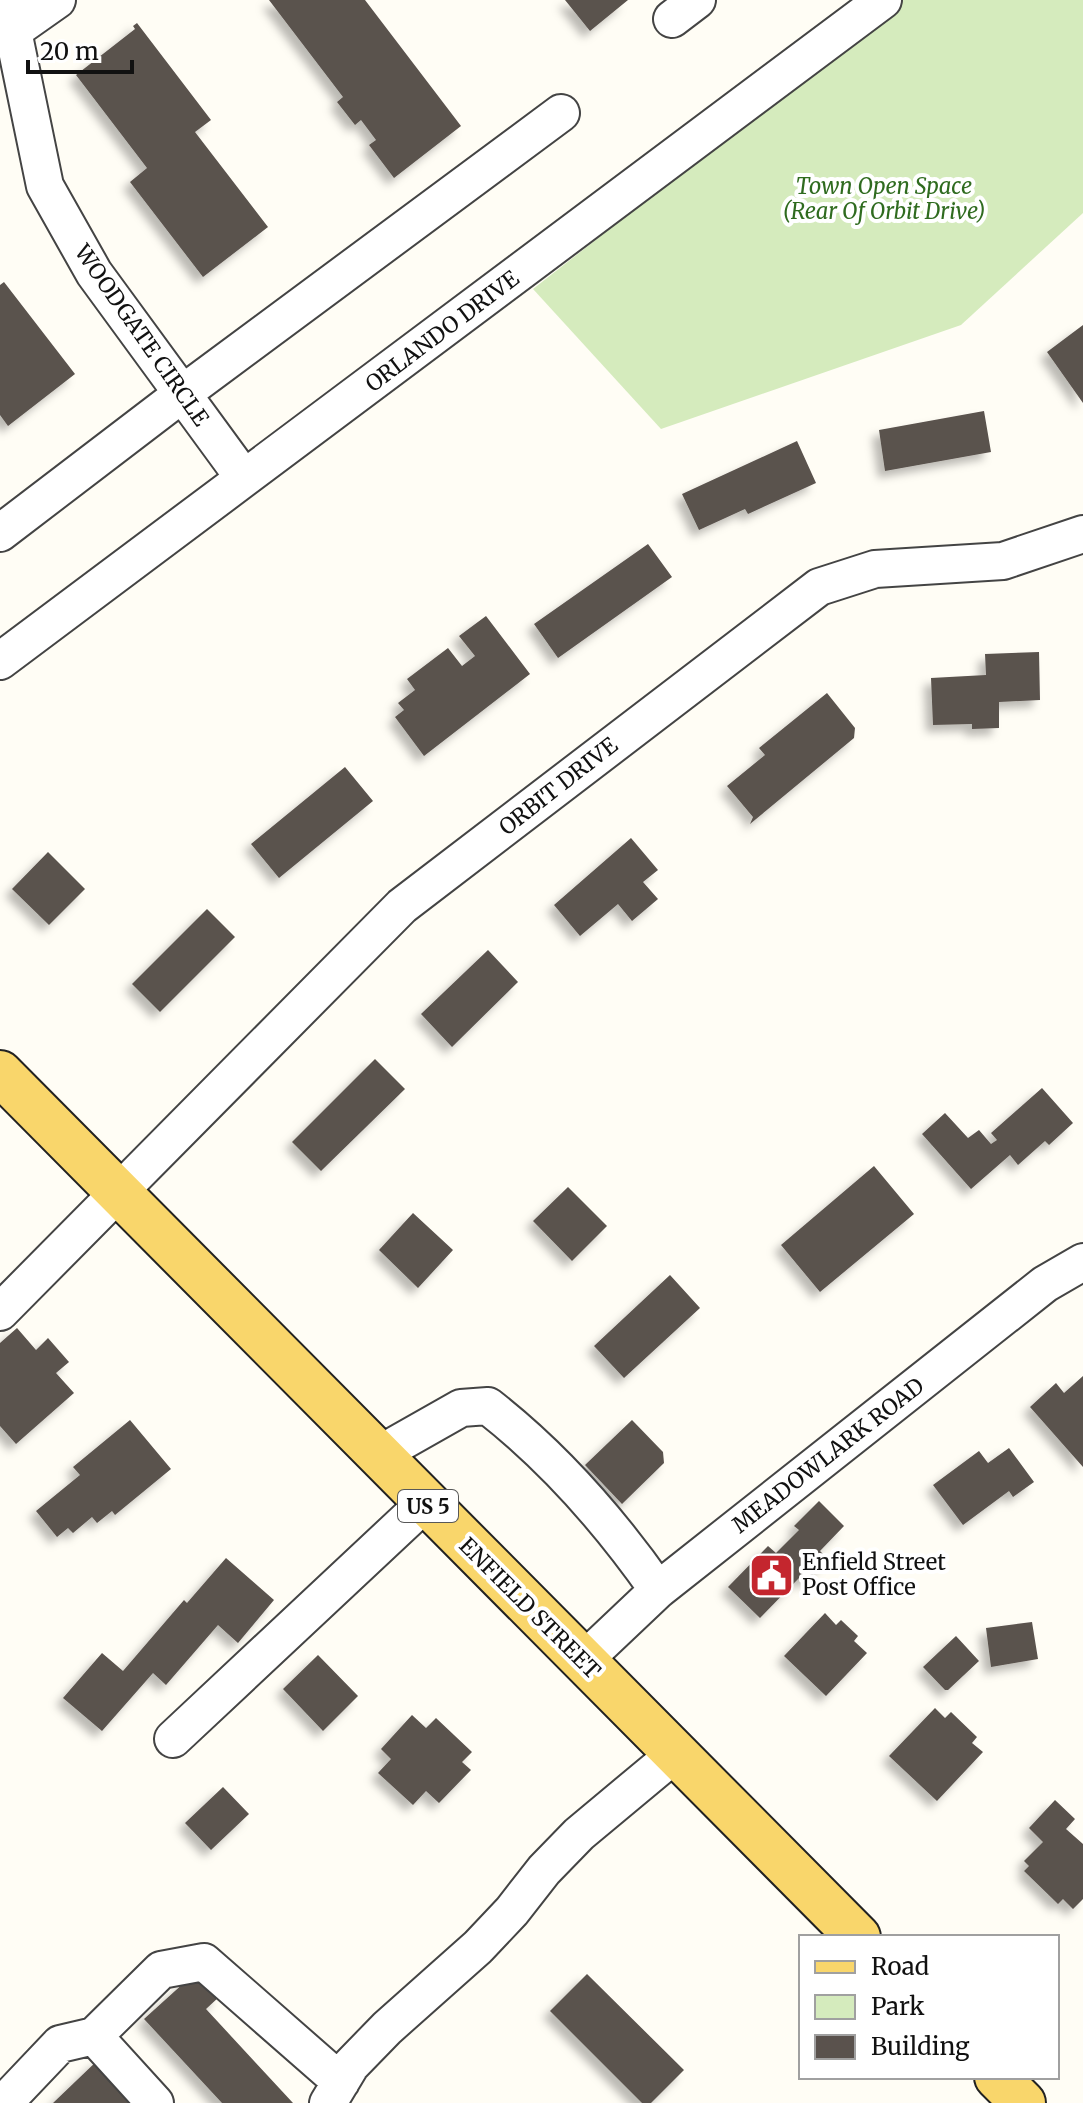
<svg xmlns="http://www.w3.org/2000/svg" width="1083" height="2103" font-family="Merriweather,serif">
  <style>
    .green { fill: #d5ebbd }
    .building { fill: #5a524d; filter: url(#shadow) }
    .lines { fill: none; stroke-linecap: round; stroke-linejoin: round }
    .minor-casing { stroke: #444; stroke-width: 40 }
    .major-casing { stroke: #222; stroke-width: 48 }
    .minor { stroke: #fff; stroke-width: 36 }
    .major { stroke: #f9d66b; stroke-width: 44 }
    .labels { text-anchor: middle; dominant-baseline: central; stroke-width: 8; stroke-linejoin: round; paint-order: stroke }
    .shield { fill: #fff; stroke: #585858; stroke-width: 2 }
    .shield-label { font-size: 20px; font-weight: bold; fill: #111 }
    .park-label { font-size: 22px; font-style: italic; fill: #2f6b1f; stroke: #fff }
    .street-label { font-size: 22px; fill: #111; stroke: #fff }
    .poi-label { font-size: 22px; fill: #111; stroke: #fff; text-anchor: start }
  </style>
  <defs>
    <filter id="shadow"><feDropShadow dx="-7" dy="7" stdDeviation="4" flood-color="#0004"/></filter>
  </defs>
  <rect width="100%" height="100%" fill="#fffdf5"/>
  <path class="green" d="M902,0H1083V213L961,325L661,429L533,289Z"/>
  <path class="building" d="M269,0H365L461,126L394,178L369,145L376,140L361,120L355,125L337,102L343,97Z
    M565,0H628L590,31Z
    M137,23L211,120L195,132L268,227L203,277L130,182L147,168L76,75L135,29L133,26Z
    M4,282L75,374L8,426L0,415V285Z
    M1083,325V403L1047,352Z
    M984,411L991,452L885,471L879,430Z
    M797,441L816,483L748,514L745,509L699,530L682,494Z
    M648,544L672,577L558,658L534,624Z
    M486,616L530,674L424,756L395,717L404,710L398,703L415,690L407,679L448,648L462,666L475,656L459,636Z
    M1039,652L1040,700L999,702V728L972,729V724L933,725L931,678L986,675L985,654Z
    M827,693L855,728L854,738L750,824L753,817L727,786L765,755L759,748Z
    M345,767L373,801L279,878L251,844Z
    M631,838L658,870L643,882L658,899L632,921L618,904L580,936L554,905Z
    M48,852L85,889L49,925L12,889Z
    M207,909L235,937L160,1012L132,984Z
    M488,950L518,982L452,1047L421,1014Z
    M375,1059L405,1089L321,1171L292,1142Z
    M1042,1088L1073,1123L1049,1145L1045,1141L1018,1165L1010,1155L971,1189L922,1134L945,1113L968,1138L979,1130L991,1144L997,1140L991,1133Z
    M874,1166L914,1214L820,1292L781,1245Z
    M568,1187L607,1226L572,1261L533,1221Z
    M413,1213L453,1250L418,1288L379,1250Z
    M670,1275L700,1308L624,1378L594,1346Z
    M17,1328L36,1350L48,1338L69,1362L56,1373L74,1393L16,1444L0,1426V1343Z
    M1083,1376V1467L1030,1407L1056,1383L1064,1393Z
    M130,1420L171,1469L115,1515L112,1511L97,1523L92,1517L73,1533L68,1528L57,1537L36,1511L80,1475L73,1467Z
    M632,1420L663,1452L664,1463L622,1504L585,1465Z
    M1009,1448L1034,1482L1013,1497L1009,1491L963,1525L933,1485L979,1451L988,1463Z
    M819,1501L844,1526L820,1551L828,1559L805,1582L800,1577L760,1618L728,1587L768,1546L776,1553L799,1530L794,1526Z
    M226,1558L274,1600L238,1643L218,1625L166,1685L153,1673L102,1731L63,1698L102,1653L123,1671L184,1600L187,1603Z
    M825,1613L836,1625L841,1620L858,1636L854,1641L867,1653L826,1696L784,1656Z
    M1032,1622L1038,1659L991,1667L986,1628Z
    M956,1636L979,1661L948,1690H945L923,1667Z
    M318,1655L358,1696L323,1731L283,1689Z
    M935,1708L945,1718L951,1712L977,1737L972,1743L983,1752L937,1801L889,1756Z
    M412,1715L426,1728L436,1718L472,1752L462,1762L471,1770L439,1803L426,1791L413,1805L378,1773L391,1759L381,1749Z
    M223,1787L249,1814L211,1850L185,1823Z
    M1055,1800L1075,1819L1066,1829L1083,1844V1899L1073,1909L1063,1899L1058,1904L1024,1871L1029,1866L1024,1861L1043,1842L1029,1828Z
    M196,1972L219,1997L206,2009L293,2103H222L144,2019Z
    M587,1974L684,2070L651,2103H642L550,2011Z
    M100,2058L144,2103H53Z"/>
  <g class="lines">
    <defs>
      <path id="minor" d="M10,0L13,31L45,186L94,273L244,478
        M672,19L697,0
        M13,31L57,0
        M0,533L182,394L561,113
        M0,661L883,0
        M0,1312L402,906L819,587L875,569L1003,561L1083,534
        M378,1455L461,1408L488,1406C552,1456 611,1523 658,1590
        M583,1661L658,1590L1045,1284L1083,1262
        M173,1739L425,1503
        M94,2036L155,2103
        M4,2103L60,2044L94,2036L161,1970L204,1962L341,2082
        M328,2103L351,2065L387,2028L478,1947L512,1911L544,1870L579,1834L675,1754"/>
      <path id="major" d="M0,1073L858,1937
        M997,2077L1023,2103"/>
    </defs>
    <use href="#minor" class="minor-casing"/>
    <use href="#major" class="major-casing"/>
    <use href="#minor" class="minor"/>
    <use href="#major" class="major"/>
  </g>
  <defs>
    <symbol id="civic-square" viewBox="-11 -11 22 22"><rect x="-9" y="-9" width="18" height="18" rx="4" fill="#c4262e" stroke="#fff"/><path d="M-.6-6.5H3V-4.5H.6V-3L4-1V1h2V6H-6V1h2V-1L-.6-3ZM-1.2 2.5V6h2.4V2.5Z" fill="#fff"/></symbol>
  </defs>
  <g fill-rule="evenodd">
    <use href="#civic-square" x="746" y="1550" width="51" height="51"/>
  </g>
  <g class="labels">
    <rect class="shield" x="398" y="1490" width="60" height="32" rx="6"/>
    <g class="shield-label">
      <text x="428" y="1506">US 5</text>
    </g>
    <g class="park-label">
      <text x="884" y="186">Town Open Space<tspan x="884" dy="25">(Rear Of Orbit Drive)</tspan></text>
    </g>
    <g class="street-label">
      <text transform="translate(442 331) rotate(-37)">ORLANDO DRIVE</text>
      <text transform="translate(142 335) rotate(55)">WOODGATE CIRCLE</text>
      <text transform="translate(558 786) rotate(-38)">ORBIT DRIVE</text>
      <text transform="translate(828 1455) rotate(-38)">MEADOWLARK ROAD</text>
      <text transform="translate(530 1608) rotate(45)">ENFIELD STREET</text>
    </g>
    <g class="poi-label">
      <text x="802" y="1562">Enfield Street<tspan x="802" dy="25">Post Office</tspan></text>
    </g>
  </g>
  <rect x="799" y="1935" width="260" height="144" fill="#ffffff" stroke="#a0a0a0" stroke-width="2"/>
  <rect x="815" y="1961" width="40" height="12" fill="#f9d66b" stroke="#a0a0a0" stroke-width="2"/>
  <text x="871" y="1975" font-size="24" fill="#111111">Road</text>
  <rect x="815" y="1995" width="40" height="24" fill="#d5ebbd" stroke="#a0a0a0" stroke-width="2"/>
  <text x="871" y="2015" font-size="24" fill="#111111">Park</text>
  <rect x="815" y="2035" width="40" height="24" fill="#5a524d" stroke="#a0a0a0" stroke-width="2"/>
  <text x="871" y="2055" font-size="24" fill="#111111">Building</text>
  <path d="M28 60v12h104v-12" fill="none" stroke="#111111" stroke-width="4"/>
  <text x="40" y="60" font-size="24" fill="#111111" stroke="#ffffff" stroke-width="6" paint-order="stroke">20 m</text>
</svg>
